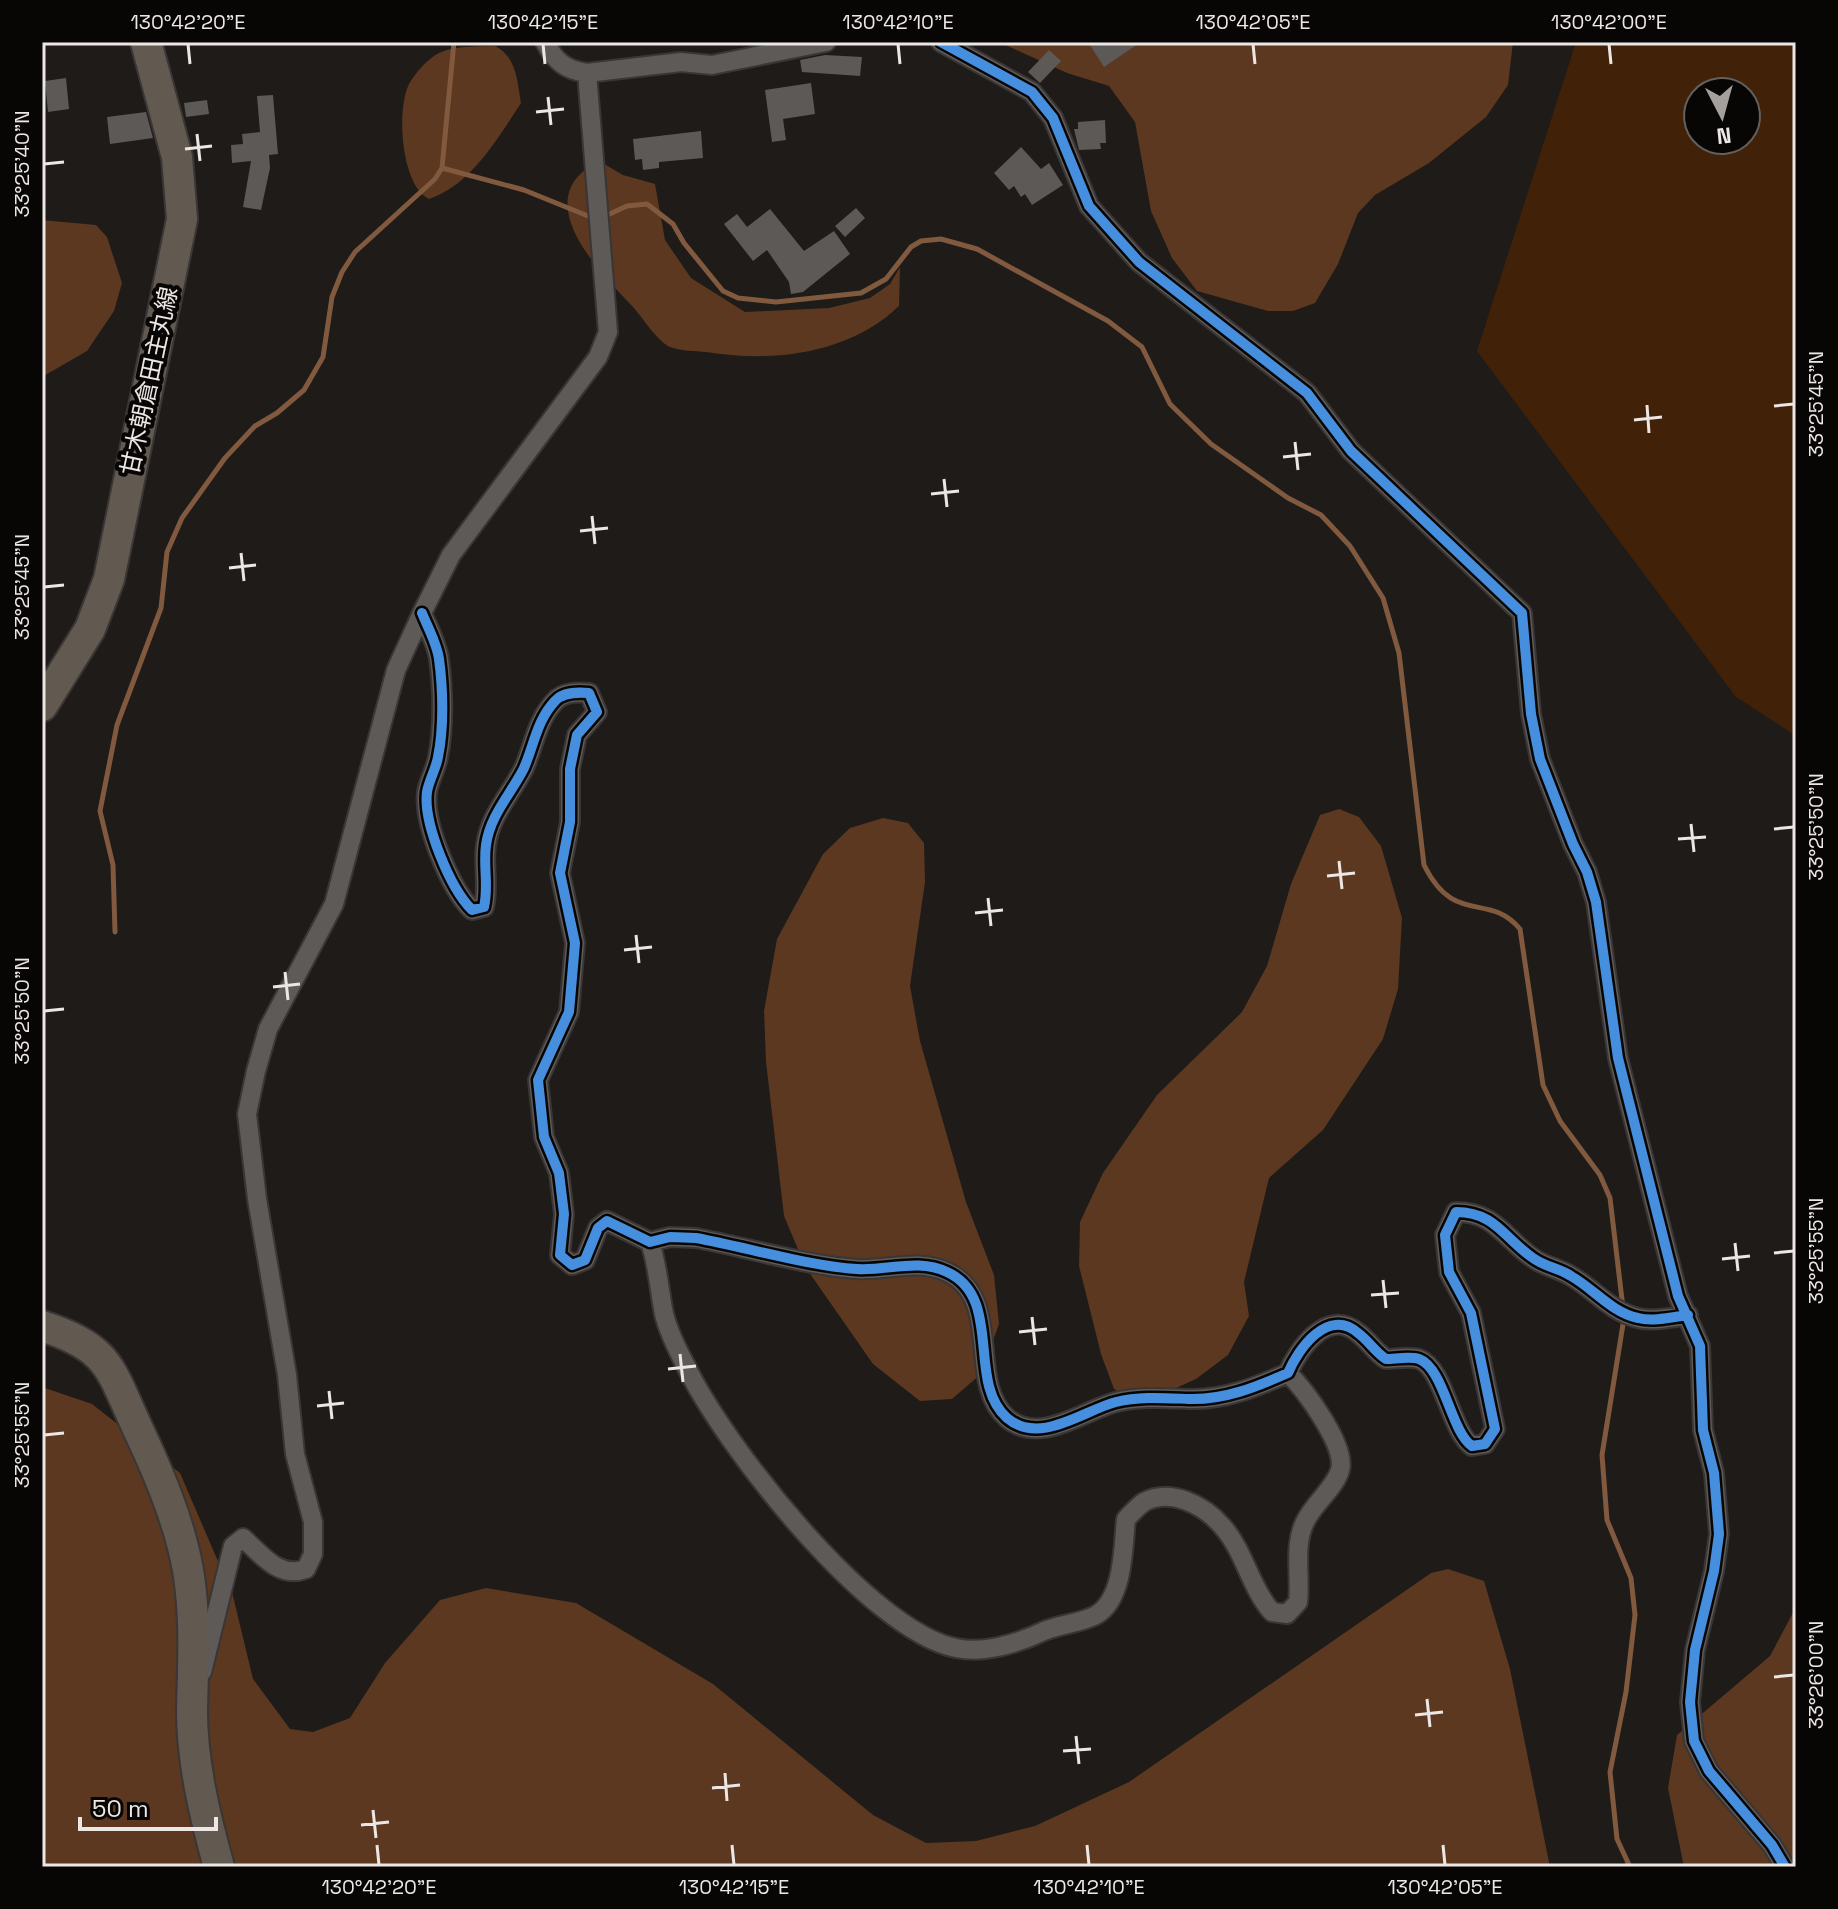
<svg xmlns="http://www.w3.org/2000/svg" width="1838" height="1909" font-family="'Space Grotesk','Noto Sans JP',sans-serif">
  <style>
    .green { fill: #412107; fill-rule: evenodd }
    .forest { fill: #5b381f }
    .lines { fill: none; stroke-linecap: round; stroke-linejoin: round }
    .stream { stroke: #80593e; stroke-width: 5 }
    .building { fill: #5c5957 }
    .street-casing { stroke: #393635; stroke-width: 22 }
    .primary-casing { stroke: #393635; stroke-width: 34 }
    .street { stroke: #5d5a58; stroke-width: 18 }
    .primary { stroke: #625951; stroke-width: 30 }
    .cycleway-casing { stroke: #080605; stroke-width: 15 }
    .cycleway { stroke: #468fdf; stroke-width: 10 }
    .ticks { fill: none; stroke: #ece7e4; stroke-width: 3 }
    .labels { text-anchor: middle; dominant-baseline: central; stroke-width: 8; stroke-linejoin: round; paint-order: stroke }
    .street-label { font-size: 24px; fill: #ece7e4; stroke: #080605 }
    .neatline { fill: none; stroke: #ece7e4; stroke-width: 3 }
    .ticks-label { font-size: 20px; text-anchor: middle; fill: #ece7e4 }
  </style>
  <rect width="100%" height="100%" fill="#1e1b19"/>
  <path class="green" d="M1576,42H1796V736L1736,697L1477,351ZM1698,92H1746V140H1698Z"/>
  <path class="forest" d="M999,42H1513L1508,85L1486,117L1429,163L1375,195L1358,213L1338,264L1315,303L1293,311H1268L1197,291L1172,258L1151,211L1135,122L1109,86L1067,73Z
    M495,46C517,57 517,81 521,103C498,138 471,185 429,199C401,186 396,110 409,84C413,77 422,65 429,60C446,44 473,47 495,46Z
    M599,161L623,175L655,184L665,240L691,278L745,312L829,308L870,298L890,284L900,267L899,306C849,354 773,363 706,352C695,351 680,351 670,347C657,341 643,318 633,307C598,270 526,198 599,161Z
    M42,220L96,225L107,237L122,283L114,311L87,351L42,377Z
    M1339,809L1359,817L1381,846L1402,918L1398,989L1383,1039L1323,1130L1269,1178L1244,1282L1249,1316L1228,1355L1196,1379L1163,1394L1132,1400L1114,1389L1101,1354L1079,1266L1080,1222L1103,1173L1157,1095L1242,1012L1267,966L1291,884L1320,815Z
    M883,818L908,823L924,843L925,882L910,986L920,1041L966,1202L994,1275L999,1324L981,1374L952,1399L920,1401L873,1364L806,1268L784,1216L766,1062L764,1011L777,939L823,854L850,828Z
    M42,1387L92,1404L180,1473L233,1596L253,1679L290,1729L313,1732L350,1718L385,1663L440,1600L486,1588L576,1603L713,1684L873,1815L926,1843L976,1841L1035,1826L1129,1782L1431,1573L1448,1569L1484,1581L1510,1669L1550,1867H42Z
    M1796,1607V1867H1684L1668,1788L1677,1735L1770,1656Z"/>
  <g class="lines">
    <path class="stream" d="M442,168L524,190L593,218
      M603,217L627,206L647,204L673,224L684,243L723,291L738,298L776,302L861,293L886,279L911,247L921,241L941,239L977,249L1108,321L1142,347L1170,404L1211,444L1288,498L1321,515L1350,546L1383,598L1399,653L1424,865C1455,927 1488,891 1520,929L1543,1085L1560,1121L1600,1175L1610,1198L1623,1308
      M115,932L113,865L100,811L117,725L161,608L167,552L182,518L225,458L255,426L277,413L304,390L323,357L332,297L342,272L355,252L435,179L442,168L454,42
      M1624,1318L1602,1455L1607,1520L1631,1578L1635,1615L1626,1692L1610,1772L1617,1839L1630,1867"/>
  </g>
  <path class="building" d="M1088,42H1141L1104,67Z
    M1049,50L1061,61L1040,83L1028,72Z
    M825,55L862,57L860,76L802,72L800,60Z
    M66,78L69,109L48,112L45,81Z
    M811,83L815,114L783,119L786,140L772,142L765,90Z
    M273,95L278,154L269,155L270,168L261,210L243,207L251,161L232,163L231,145L243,144L242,134L260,132L257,96Z
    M207,100L209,114L186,117L184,103Z
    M146,112L153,138L110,144L107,117Z
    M1105,120L1106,143H1100L1101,149L1079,150L1074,129H1078V122Z
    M701,131L703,158L659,162V168L643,170L642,159L635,160L633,139Z
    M1021,147L1041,169L1049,163L1063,185L1032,205L1025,194L1021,197L1014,186L1009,190L994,173Z
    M856,208L865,218L845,237L835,226Z
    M770,209L804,251L834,231L850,254L803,292L791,294L789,282L767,250L753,261L724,224L737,214L747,227Z"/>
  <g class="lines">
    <defs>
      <path id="street" d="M545,42C555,61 565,70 587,73L681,62L712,65L826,42
        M941,42L1032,92L1053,118L1089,206L1139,262L1307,393L1351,451L1522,613L1531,714L1540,759L1573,844L1587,872L1596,902L1618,1058L1678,1296L1700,1346L1703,1430L1714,1473L1719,1534L1714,1571L1695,1650L1690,1702L1694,1741L1709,1771L1772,1845L1785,1867
        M422,613C428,628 437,644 439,659C443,688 444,728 438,757C436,769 429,780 427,792C423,823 450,888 472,910L484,907C489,886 483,866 486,845C490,815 511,794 524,768C534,745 537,720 555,701C563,692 577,692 589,693L597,712L577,735L570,769V822L560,873L575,943L569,1012L538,1080L544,1137L559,1173L564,1214L560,1255L572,1265L585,1260L598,1228L607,1221L650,1242L670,1237L696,1238C745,1247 809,1266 857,1269C888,1271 918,1258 947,1272C1004,1298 966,1382 1007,1418C1040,1446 1084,1410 1116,1402C1140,1396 1164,1398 1189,1399C1225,1400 1256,1387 1288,1373C1298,1349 1328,1307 1358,1333C1369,1341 1375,1352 1386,1359C1395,1359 1410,1356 1419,1359C1444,1368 1451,1432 1472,1446L1485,1444L1495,1429L1471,1313L1449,1272L1445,1235L1456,1212C1495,1212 1504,1238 1533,1258C1545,1267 1559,1268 1571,1276C1594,1289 1611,1312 1638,1318C1653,1322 1673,1317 1688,1315
        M650,1242C658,1266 659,1289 664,1314C668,1330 677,1349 685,1364C722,1443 869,1631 956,1648C984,1654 1019,1643 1044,1631C1060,1624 1082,1623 1096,1615C1124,1599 1123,1547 1126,1519C1131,1514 1138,1506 1144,1502C1171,1488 1204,1505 1222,1526C1244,1550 1250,1587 1272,1612L1287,1614L1298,1602C1301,1576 1293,1546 1305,1522C1313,1504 1335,1488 1340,1470C1347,1446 1304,1389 1288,1373
        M202,1672L233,1546L243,1538C262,1555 279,1579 306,1569L313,1554V1522L295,1454L287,1375L257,1199L247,1114L256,1071L268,1029L334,904L396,670L422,613L451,555L598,357L608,332L587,73"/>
      <path id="primary" d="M42,706L90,629L109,579L182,219L177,157L146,42
        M42,1326C109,1348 109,1366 137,1427C158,1472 179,1520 188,1570C196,1618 193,1663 192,1711C192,1763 205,1816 219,1867"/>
    </defs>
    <use href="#street" class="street-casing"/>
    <use href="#primary" class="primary-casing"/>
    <use href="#street" class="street"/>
    <use href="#primary" class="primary"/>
    <defs>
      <path id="cycleway" d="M941,42L1032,92L1053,118L1089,206L1139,262L1307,393L1351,451L1522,613L1531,714L1540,759L1573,844L1587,872L1596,902L1618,1058L1678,1296L1700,1346L1703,1430L1714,1473L1719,1534L1714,1571L1695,1650L1690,1702L1694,1741L1709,1771L1772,1845L1785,1867
        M422,613C428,628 437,644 439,659C443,688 444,728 438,757C436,769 429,780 427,792C423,823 450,888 472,910L484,907C489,886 483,866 486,845C490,815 511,794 524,768C534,745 537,720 555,701C563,692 577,692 589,693L597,712L577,735L570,769V822L560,873L575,943L569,1012L538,1080L544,1137L559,1173L564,1214L560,1255L572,1265L585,1260L598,1228L607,1221L650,1242L670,1237L696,1238C745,1247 809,1266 857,1269C888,1271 918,1258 947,1272C1004,1298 966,1382 1007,1418C1040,1446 1084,1410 1116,1402C1140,1396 1164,1398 1189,1399C1225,1400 1256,1387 1288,1373C1298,1349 1328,1307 1358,1333C1369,1341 1375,1352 1386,1359C1395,1359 1410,1356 1419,1359C1444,1368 1451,1432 1472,1446L1485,1444L1495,1429L1471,1313L1449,1272L1445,1235L1456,1212C1495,1212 1504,1238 1533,1258C1545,1267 1559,1268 1571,1276C1594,1289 1611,1312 1638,1318C1653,1322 1673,1317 1688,1315"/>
    </defs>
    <use href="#cycleway" class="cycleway-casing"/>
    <use href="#cycleway" class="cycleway"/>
  </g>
  <path class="ticks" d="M188,44L190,64M543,44L545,64M898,44L900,64M1253,44L1255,64M1609,44L1611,64M548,97L551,125M536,112L564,109M197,134L200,161M185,149L212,146M44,164L64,162M1647,405L1649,433M1774,406L1794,404M1634,420L1662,417M1295,442L1298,470M1283,457L1311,454M944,479L947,507M931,494L959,491M592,516L595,544M580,531L608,528M241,553L244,581M229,568L256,565M44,587L64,585M1691,824L1694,852M1774,829L1794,827M1678,839L1706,837M1339,861L1342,889M1327,876L1355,873M988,898L991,926M975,913L1003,910M636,935L639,963M624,950L652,947M285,972L288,1000M273,987L300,984M44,1011L64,1009M1735,1243L1738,1271M1774,1253L1794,1251M1722,1259L1750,1256M1383,1280L1386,1308M1371,1295L1399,1293M1032,1317L1035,1345M1019,1332L1047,1329M680,1354L683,1382M668,1369L696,1366M329,1391L332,1419M317,1406L344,1403M44,1435L64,1433M1774,1677L1794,1675M1427,1699L1430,1727M1415,1715L1443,1712M1076,1736L1079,1764M1063,1751L1091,1749M725,1773L727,1801M712,1788L740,1785M373,1810L376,1838M361,1825L389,1822M377,1845L379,1865M732,1845L734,1865M1087,1845L1089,1865M1443,1845L1445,1865"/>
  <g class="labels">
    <g class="street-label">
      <text transform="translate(149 381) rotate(-78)">甘木朝倉田主丸線</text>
    </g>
  </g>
  <rect width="1838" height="1909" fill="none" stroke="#080605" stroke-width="88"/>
  <g transform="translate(1722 116) rotate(174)"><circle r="38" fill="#080605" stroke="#63605e" stroke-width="2"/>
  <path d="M0-6L14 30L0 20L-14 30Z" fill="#a4a09d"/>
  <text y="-12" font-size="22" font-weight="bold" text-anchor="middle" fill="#ece7e4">N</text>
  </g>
  <path d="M80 1817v12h136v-12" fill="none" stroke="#ece7e4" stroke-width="4"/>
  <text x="92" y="1817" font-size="24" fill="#ece7e4" stroke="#080605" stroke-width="6" paint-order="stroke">50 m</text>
  <rect x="44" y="44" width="1750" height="1821" class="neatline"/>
  <g class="ticks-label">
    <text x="188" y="29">130°42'20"E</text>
    <text x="543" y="29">130°42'15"E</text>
    <text x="898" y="29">130°42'10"E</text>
    <text x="1253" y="29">130°42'05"E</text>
    <text x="1609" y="29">130°42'00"E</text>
    <text transform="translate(22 164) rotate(-90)" y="7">33°25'40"N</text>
    <text transform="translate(1816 404) rotate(-90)" y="7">33°25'45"N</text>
    <text transform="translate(22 587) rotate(-90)" y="7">33°25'45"N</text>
    <text transform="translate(1816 827) rotate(-90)" y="7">33°25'50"N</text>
    <text transform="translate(22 1011) rotate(-90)" y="7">33°25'50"N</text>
    <text transform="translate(1816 1251) rotate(-90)" y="7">33°25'55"N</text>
    <text transform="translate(22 1435) rotate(-90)" y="7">33°25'55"N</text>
    <text transform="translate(1816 1675) rotate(-90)" y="7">33°26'00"N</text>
    <text x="379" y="1894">130°42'20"E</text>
    <text x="734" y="1894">130°42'15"E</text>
    <text x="1089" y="1894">130°42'10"E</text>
    <text x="1445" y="1894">130°42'05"E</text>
  </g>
</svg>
